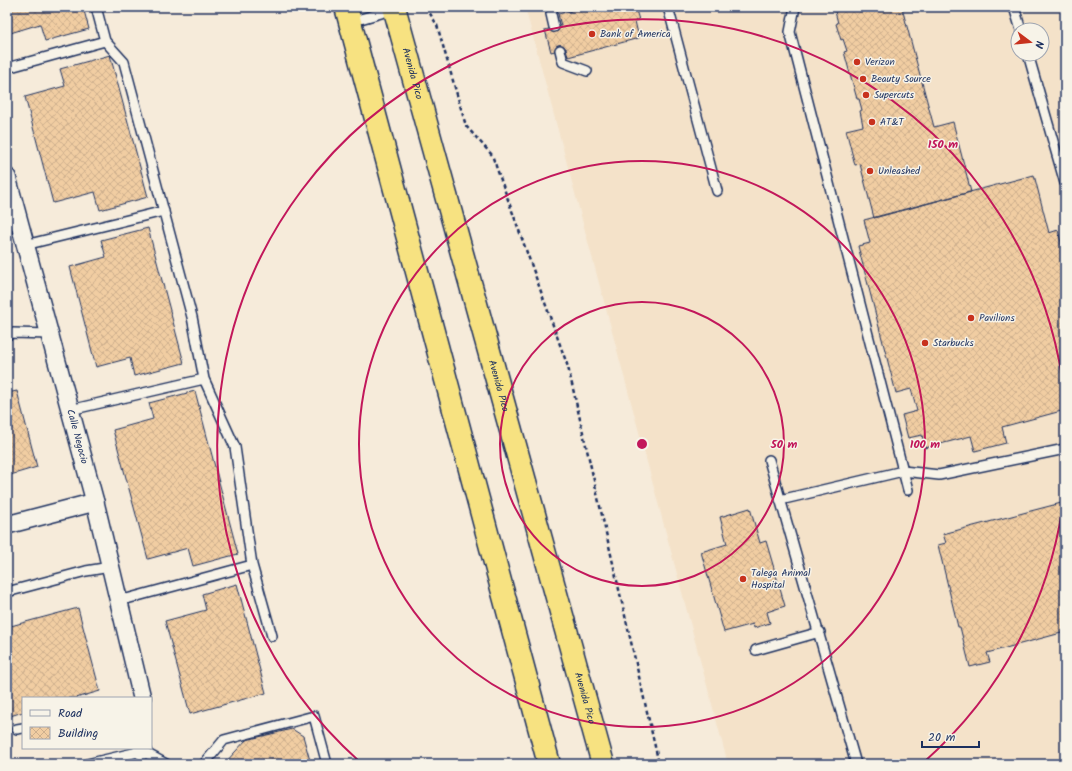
<svg xmlns="http://www.w3.org/2000/svg" width="1072" height="771" font-family="Kalam,sans-serif">
  <style>
    .built { fill: #f4e2c9; fill-rule: evenodd }
    .building { fill: url(#building-cross-hatch); stroke: #1b2f5e }
    .lines { fill: none; stroke-linecap: round; stroke-linejoin: round }
    .service-casing { stroke: #1b2f5e; stroke-width: 12 }
    .minor-casing { stroke: #1b2f5e; stroke-width: 20 }
    .trunk-casing { stroke: #1b2f5e; stroke-width: 25 }
    .path { stroke: #1b2f5e; stroke-width: 2.5; stroke-dasharray: 4 3; stroke-linecap: butt }
    .service { stroke: #f7f3e8; stroke-width: 9 }
    .minor { stroke: #f7f3e8; stroke-width: 17 }
    .trunk { stroke: #f7e281; stroke-width: 22 }
    .ring { fill: none; stroke: #c2185b; stroke-width: 2 }
    .poi-dot { fill: #c8321e; stroke: #f7f3e8; stroke-width: 1.5 }
    .labels { text-anchor: middle; dominant-baseline: central; stroke-width: 3; stroke-linejoin: round; paint-order: stroke }
    .poi-label { font-size: 10px; fill: #1b2f5e; stroke: #f7f3e8; text-anchor: start }
    .street-label { font-size: 10px; fill: #1b2f5e; stroke: #f7f3e8 }
    .centre { fill: #c2185b; stroke: #f7f3e8; stroke-width: 2 }
    .ring-label { font-size: 12px; text-anchor: middle; font-weight: bold; fill: #c2185b; stroke: #f7f3e8; stroke-width: 3; stroke-linejoin: round; paint-order: stroke }
  </style>
  <defs>
    <pattern id="building-cross-hatch" width="8" height="8" patternUnits="userSpaceOnUse"><rect width="8" height="8" fill="#f1cda2"/><path d="M0 0l8 8M0 8l8-8" fill="none" stroke="#ceb08e"/></pattern>
  </defs>
  <rect width="100%" height="100%" fill="#f6ebda"/>
  <filter id="ink" filterUnits="userSpaceOnUse"><feTurbulence type="fractalNoise" baseFrequency=".025" numOctaves="2"/><feDisplacementMap in="SourceGraphic" scale="8" xChannelSelector="R" yChannelSelector="G"/><feConvolveMatrix kernelMatrix="1 2 1 2 8 2 1 2 1" color-interpolation-filters="sRGB"/></filter>
  <g filter="url(#ink)">
    <path class="built" d="M525,7H1065V763L1059,764H728ZM1018,30H1042V54H1018Z"/>
    <path class="building" d="M7,7H83L89,29L45,41L40,24L7,34Z
      M570,7H635L639,20L635,21L639,38L568,57L566,48L551,52L545,30L561,26L558,14L571,11Z
      M838,7H905L902,8L934,127L953,122L971,192L874,218L860,164L855,165L846,130L863,126L860,111L862,110L859,99H857L844,52L847,51L843,39L841,40L836,24L838,23L834,8Z
      M110,55L148,197L100,210L95,192L53,203L25,97L65,86L60,69Z
      M1034,175L1049,233L1058,230L1062,247H1065V410L1002,427L1006,443L975,451L971,436L925,448L922,435L908,438L902,415L917,411L911,389L896,393L858,246L870,243L864,220Z
      M148,228L184,363L134,376L130,358L96,367L70,267L106,257L101,240Z
      M17,391L37,467L7,476V393Z
      M195,391L238,554L193,566L188,548L148,559L113,430L153,419L149,403Z
      M1065,502V632L987,653L990,662L970,667L960,627H958L938,545L946,543L943,534Z
      M750,508L760,543L766,541L785,606L767,612L770,623L754,628L753,624L724,632L701,552L727,544L720,517Z
      M237,584L266,693L190,714L165,621L206,610L202,594Z
      M78,608L100,691L76,698H23V712L7,717V627Z
      M292,729L303,736L311,764H224L246,740Z"/>
    <g class="lines">
      <defs>
        <path id="service" d="M553,7L551,14L554,27
          M668,7L717,191
          M795,7L790,32L908,490
          M1014,7L1021,30
          M350,22L395,9
          M560,50L563,62L587,71
          M1028,54L1065,183
          M7,68L105,41
          M25,245L164,211
          M7,335L13,333L49,334
          M70,410L204,379L192,317L124,62L105,41L96,7
          M769,460L856,764
          M780,500L903,471L939,475L1065,449
          M252,565L272,636
          M7,592L86,571L110,567
          M119,601L252,565L235,447L204,379
          M756,650L820,632
          M17,729L23,728
          M87,764L142,751L166,764
          M204,764L224,740L314,716L327,764"/>
        <g id="minor">
          <path id="s1" d="M7,177L95,502L142,698"/>
          <path d="M7,525L95,502"/>
          <path d="M142,751V748"/>
        </g>
        <g id="trunk">
          <path d="M346,7L549,764"/>
          <path id="s2" d="M394,7L603,764"/>
        </g>
      </defs>
      <use href="#service" class="service-casing"/>
      <use href="#minor" class="minor-casing"/>
      <use href="#trunk" class="trunk-casing"/>
      <path class="path" d="M426,7L437,25L466,126L492,155L568,367L659,764"/>
      <use href="#service" class="service"/>
      <use href="#minor" class="minor"/>
      <use href="#trunk" class="trunk"/>
    </g>
  </g>
  <g class="ring">
    <circle cx="642" cy="444" r="142"/>
    <circle cx="642" cy="444" r="283"/>
    <path d="M1065 488A425 425 0 0 1 924 762M360 762A425 425 0 1 1 1065 400"/>
  </g>
  <g class="poi-dot">
    <circle cx="592" cy="34" r="4"/>
    <circle cx="857" cy="62" r="4"/>
    <circle cx="863" cy="79" r="4"/>
    <circle cx="866" cy="95" r="4"/>
    <circle cx="872" cy="122" r="4"/>
    <circle cx="870" cy="171" r="4"/>
    <circle cx="971" cy="318" r="4"/>
    <circle cx="925" cy="343" r="4"/>
    <circle cx="743" cy="579" r="4"/>
  </g>
  <g class="labels">
    <g class="poi-label">
      <text x="600" y="34">Bank of America</text>
      <text x="865" y="62">Verizon</text>
      <text x="871" y="79">Beauty Source</text>
      <text x="874" y="95">Supercuts</text>
      <text x="880" y="122">AT&amp;T</text>
      <text x="878" y="171">Unleashed</text>
      <text x="979" y="318">Pavilions</text>
      <text x="933" y="343">Starbucks</text>
      <text x="751" y="573">Talega Animal<tspan x="751" dy="12">Hospital</tspan></text>
    </g>
    <g class="street-label">
      <text stroke="none"><textPath href="#s2" startOffset="69">Avenida Pico</textPath></text>
      <text stroke="none"><textPath href="#s2" startOffset="393">Avenida Pico</textPath></text>
      <text stroke="none"><textPath href="#s1" startOffset="269">Calle Negocio</textPath></text>
      <text stroke="none"><textPath href="#s2" startOffset="717">Avenida Pico</textPath></text>
    </g>
  </g>
  <circle cx="642" cy="444" r="6" class="centre"/>
  <g class="ring-label">
    <text x="943" y="148">150 m</text>
    <text x="784" y="448">50 m</text>
    <text x="925" y="448">100 m</text>
  </g>
  <rect width="1072" height="771" fill="none" stroke="#f7f3e8" stroke-width="24"/>
  <rect x="12" y="12" width="1048" height="747" fill="none" stroke="#1b2f5e" stroke-width="1.5" filter="url(#ink)"/>
  <rect x="22" y="697" width="130" height="52" fill="#f7f3e8" stroke="#9fa5b1"/>
  <rect x="30" y="710" width="20" height="6" fill="#f7f3e8" stroke="#9fa5b1"/>
  <text x="58" y="717" font-size="12" fill="#1b2f5e">Road</text>
  <rect x="30" y="727" width="20" height="12" fill="url(#building-cross-hatch)" stroke="#9fa5b1"/>
  <text x="58" y="737" font-size="12" fill="#1b2f5e">Building</text>
  <g transform="translate(1030 42) rotate(106)"><circle r="19" fill="#f7f3e8" stroke="#9fa5b1"/>
  <path d="M0-3L7 15L0 10L-7 15Z" fill="#c8321e"/>
  <text y="-6" font-size="11" font-weight="bold" text-anchor="middle" fill="#1b2f5e">N</text>
  </g>
  <path d="M922 741v6h57v-6" fill="none" stroke="#1b2f5e" stroke-width="2"/>
  <text x="928" y="741" font-size="12" fill="#1b2f5e" stroke="#f7f3e8" stroke-width="3" paint-order="stroke">20 m</text>
</svg>
